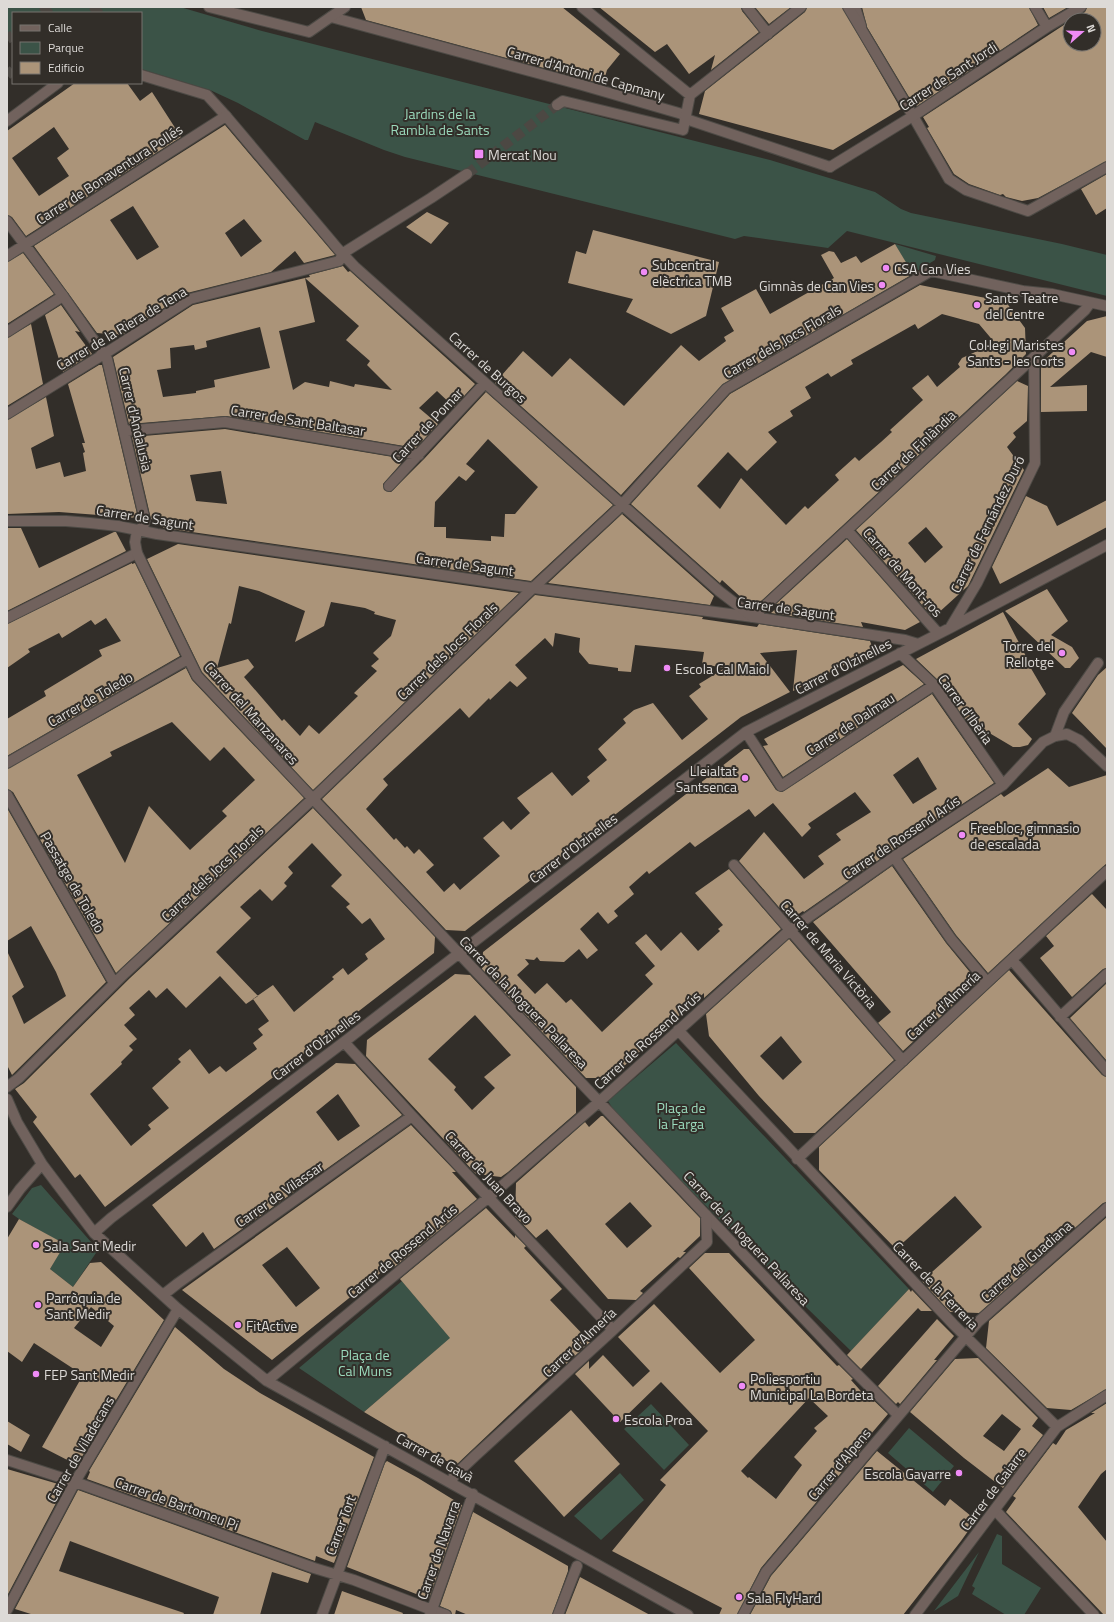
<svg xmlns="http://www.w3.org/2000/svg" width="1114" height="1622" font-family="'Titillium Web',sans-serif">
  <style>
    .green { fill: #3b5347 }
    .building { fill: #ab9479; fill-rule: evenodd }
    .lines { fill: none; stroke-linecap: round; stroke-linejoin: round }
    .minor-tunnel { stroke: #4c4843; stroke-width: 10; stroke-dasharray: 10 5; stroke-linecap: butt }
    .primary-tunnel { stroke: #4c4843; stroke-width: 10; stroke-dasharray: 10 5; stroke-linecap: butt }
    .service-casing { stroke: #4d4a45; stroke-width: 10 }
    .pedestrian-casing { stroke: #4d4a45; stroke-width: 12 }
    .minor-casing { stroke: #4d4a45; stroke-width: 12 }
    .service { stroke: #71625d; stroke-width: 8 }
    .pedestrian { stroke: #71625d; stroke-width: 10 }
    .minor { stroke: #71625d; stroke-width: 10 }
    .poi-dot { fill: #ef8bf6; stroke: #322e29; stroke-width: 1.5 }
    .labels { text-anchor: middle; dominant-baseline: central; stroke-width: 4; stroke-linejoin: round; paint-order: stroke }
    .street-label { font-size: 14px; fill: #dddad7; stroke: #322e29 }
    .park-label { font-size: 14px; fill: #9bdabc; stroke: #322e29 }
    .poi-label { font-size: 14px; fill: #dddad7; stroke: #322e29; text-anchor: start }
  </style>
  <rect width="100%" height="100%" fill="#322e29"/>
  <path class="green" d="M7,7H180L262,31L770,160L875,192L901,209L911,213L1062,244L1107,255V296L847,231L828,248L744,236L735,239L405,157L384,150L315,122L308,140H305L238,103L210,90L141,69V13H13V35L7,34Z
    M895,244L936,256L935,260L912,274Z
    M676,1043L909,1289L851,1351L808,1309L618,1117L608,1101Z
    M41,1185L98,1250L73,1287L50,1269L64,1244L19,1219L12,1214L32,1188Z
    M402,1281L469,1360L441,1346L364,1412L299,1368Z
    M651,1404L689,1445L664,1470L624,1429Z
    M909,1428L954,1466L933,1492L888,1453Z
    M620,1473L644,1500L601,1540L574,1516Z
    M997,1534L1002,1536V1564L1041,1588L1024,1615H1006L972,1594L975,1588L972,1586Z
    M979,1552L958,1596L934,1611Z"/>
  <path class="building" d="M361,7H562L620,54L607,70L603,84L366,20Z
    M599,7H741L742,11L759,32L711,70L715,55L689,74L667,44L655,52Z
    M755,7H791L769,24Z
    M807,7H842L901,109L833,150L699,114L705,91L805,12Z
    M862,7H1029L1038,25L917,106L913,101L912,102L867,27Z
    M1043,7H1068L1049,18Z
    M1087,7H1107V161L1038,198L1022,201L1006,197L1003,194L1000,195L969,184L954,174L927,128L929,127L923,117L1070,21V44H1094V20H1072L1085,12Z
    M75,83H127L140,101L152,92L181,137L26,236L12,217L7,215V131ZM54,127L69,149L57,158L69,176L39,196L12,158Z
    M225,125L335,255L304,263L295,251L271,272L187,293L122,335L97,333L34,246ZM133,206L159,247L137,260L110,220ZM244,219L262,241L241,257L225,233Z
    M1107,174V208L1096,215L1081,189Z
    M427,212L449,223L431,244L406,227Z
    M593,230L719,262L706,316L671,334L626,312L633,299L568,283L576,251L586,254Z
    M895,244L913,274L723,384L621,495L495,383L523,351L552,377L570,358L624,406L681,345L699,361L726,341L724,337L734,331L721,308L756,289L770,314L834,278L821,255L829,251L834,252L841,263L856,256L861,263Z
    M23,253L54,294L7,324V262Z
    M343,266L348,272L350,271L475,384L454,407L437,391L419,408L438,424L416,448L226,416L129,424L113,357L193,305L305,278L315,322L279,331L293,390L305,382L329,387L330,381L354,387L355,384L392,390L367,365L370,361L346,340L359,326L305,278L310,277L309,275ZM260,327L270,368L214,380L215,387L196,391V393L163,397L157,370L171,368L170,348L194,345L195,350L207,347L206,341Z
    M920,285L1006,302L1025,328L1026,354L1005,375L759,603L745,601L722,580L720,583L631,504L730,394ZM942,314L979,324L995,343L962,358L958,364L960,367L937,387L928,375L912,388L923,400L890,430L892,432L881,442L859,461L855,457L835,475L839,480L808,509L805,506L786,525L741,478L720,509L697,486L728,452L747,471L777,442L768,432L793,416L790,411L811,398L805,387L828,373L831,377L853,364L851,360L915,324L918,329Z
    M61,305L80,332L75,331L92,354L63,372L45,315Z
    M1107,316V357L1091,352L1050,387L1087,385V411L1041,412V363L1087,321Z
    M31,324L43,384L7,406V338Z
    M99,365H102L138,518L59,512L7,514V420L46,397L54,436L31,448L36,469L60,462L64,477L86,471L83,453L85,452L82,443H85L68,384Z
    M1017,381L1028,386L1027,421L1013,433L1016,437L1007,447L1024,470L968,586L936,615L934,613L931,615L856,530ZM926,527L943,547L925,563L908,543Z
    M486,392L613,505L531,581L164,528L154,520L151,519L132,437L225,429L405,459L383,484L384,490L391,492L424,459ZM488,439L538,487L515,514H505L504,537L491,536V541L446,538V527H434L435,502L459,476L466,481L475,471L466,464ZM221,471L227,504L196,501L190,475Z
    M1026,496L1047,506L1057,526L1107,500V527L1000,584L992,567Z
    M622,514L714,596L710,605L548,583Z
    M7,528H21L39,568L114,532H116L126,551L7,611Z
    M847,539L920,622L905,630L861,622L863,627L771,613L780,605L776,604Z
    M178,544L519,593L313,790L202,672L147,559ZM239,586L259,591L305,611L295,642L324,626L331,602L365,608L375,612L374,614L396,620L391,636L373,653L379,659L371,666L377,671L354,693L358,696L319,734L309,725L300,736L284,719L282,721L244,677L254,667L248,659L217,668L229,623L231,624Z
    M132,563V564L135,563L180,656L7,756V719L46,696L44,691L102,656L99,650L121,641L106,618L95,625L91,620L62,638L59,633L28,649L30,652L7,668V624Z
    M1047,589L1068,621L1051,635L1072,647L1079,658L1070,668H1065L1005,611Z
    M535,595L703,617L702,619L757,627L759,624L870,641L873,649L868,653L793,691L797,650L760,653L790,692L741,717L465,931L446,930L322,799ZM555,633L580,638L579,652L589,664L618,668V671L631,672L635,645L704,652L702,664L725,668L699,684L701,687L689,696L708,719L682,740L653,703L634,710L623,719L626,723L598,749L607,760L587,777L590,781L572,796L552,772L517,798L530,813L511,830L503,821L483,838L500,856L460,890L454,883L444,892L426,872L434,865L419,849L414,854L407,846L405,848L396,838L394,840L366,809L388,785L383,779L460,708L469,718L489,698L490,700L510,681L517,687L527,678L515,665L545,638L553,647Z
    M1003,612L1030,664L1029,665L1046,694L1018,724L1032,739L1028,745L1020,747H1013L964,718L939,681L916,659Z
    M903,665L924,684L783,777L763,746L768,745L764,739Z
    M1107,667V749L1072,713L1098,675Z
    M186,668L192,680L304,798L116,973L13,792L7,789V769ZM172,722L210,761L224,747L255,780L222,811L227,816L190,850L149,806L125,863L77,775L112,756L110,752Z
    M932,694L994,783L890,852L804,912L803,911L790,920L739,861L764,832L804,879L824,864L818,856L841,840L836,834L871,812L855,792L808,824L811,828L802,837L773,803L755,817L749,809L695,847L690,842L649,874L647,871L629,887L634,894L614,911L618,916L608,924L598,912L580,929L598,950L587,959L579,949L564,962L540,961L537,957L534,960L525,959L529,964L517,975L535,994L547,983L566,1003L571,999L602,1032L653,984L645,975L655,966L635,943L646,934L661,951L681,932L698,951L720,931L718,929L723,925L695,893L729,869L781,929L704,998V993L611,1078H586L482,969L483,952L744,749H749L776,790L782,792ZM918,757L937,789L913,804L893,775Z
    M1048,768L1069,787L1107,775V863L988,973L956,935L903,859L1001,794L1004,797Z
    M7,808L106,982L12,1075L7,1065V951L24,987L12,996L24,1024L66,996L56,972L31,926L7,941Z
    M313,808L435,937L434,953L105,1207L80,1174L75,1178L33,1122L37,1117L15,1089L24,1083L130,978ZM312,843L342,875L331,886L350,904L346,907L362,924L370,918L385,939L365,954L368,959L348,975L343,968L332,977L334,979L294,1012L273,985L253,999L269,1021L258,1029L263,1035L253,1043L257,1049L226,1072L220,1066L209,1074L190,1049L178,1059L181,1062L152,1088L169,1108L148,1125L151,1129L131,1146L90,1094L122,1064L121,1062L133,1050L129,1046L137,1039L124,1025L135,1015L129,1008L149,990L156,998L167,988L186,1008L220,976L246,1004L258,996L216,952L251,918L240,907L260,889L272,901L287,886L284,883L293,873L288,867Z
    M892,866L946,943L978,982L903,1051L878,1023L891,1012L813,922Z
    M1092,894L1107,910V968L1103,969L1072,997L1040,958L1054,946L1046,936Z
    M789,939L894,1060L815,1133H794L759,1096L709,1036L706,1014ZM781,1036L802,1062L783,1080L760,1056Z
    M1009,970L1102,1075L1107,1077V1202L1103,1203L979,1313L950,1312L922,1281L982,1227L955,1196L896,1249L819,1170V1147Z
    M455,974L470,975L576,1087V1113L508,1172L501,1177L476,1174L366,1056L367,1040ZM475,1015L511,1055L484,1077L495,1088L472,1110L454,1090L456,1087L428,1059Z
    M1107,983V1061L1070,1018Z
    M336,1063L355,1064L402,1115L214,1249L203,1232L186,1247L152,1205ZM338,1094L360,1126L338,1141L316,1112Z
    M601,1116H603L700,1218V1236L683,1252H686L680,1258L678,1257L640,1291L643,1293L636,1300L608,1299L547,1229L536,1238L515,1216L516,1183L585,1122L589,1127ZM630,1202L652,1226L627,1248L605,1224Z
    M411,1125L456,1172H452L477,1199L392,1269L389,1266L272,1360L182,1290ZM287,1247L320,1288L296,1307L262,1265Z
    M486,1208L515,1238V1235L526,1246L524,1248L562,1289L550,1300L590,1342L566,1364L564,1363L455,1466L364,1412L450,1338L400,1279Z
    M1107,1217V1389L1071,1410L1047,1408L986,1348L989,1321Z
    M19,1219L65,1244L50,1269L73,1287L90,1263L101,1262L164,1320L77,1465L42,1447L83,1375L34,1343L22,1362L7,1351V1239ZM91,1307L114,1326L101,1347L74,1328Z
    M705,1253H729L837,1366L839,1365L853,1379L851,1380L867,1398L869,1396L888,1414L865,1441L867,1442L761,1568L737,1615H719L722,1608L612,1551L666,1485L660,1480L708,1431L661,1382L620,1422L575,1374L589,1361V1369L603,1355L633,1387L650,1371L618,1337L654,1304L720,1373L755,1340L689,1268ZM809,1398L828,1416L814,1428L817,1431L794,1457L802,1465L776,1499L749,1477L748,1478L741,1471Z
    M909,1289L911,1292L912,1290L932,1311H921L918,1308L861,1369L847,1355Z
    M937,1319L954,1336L934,1360H937L900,1404L898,1402L896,1404L878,1386Z
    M175,1327L224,1369L260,1393L374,1457L334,1563L316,1556L315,1561L87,1479L90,1472L89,1471Z
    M978,1358L1038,1418L1032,1426L1043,1435L1003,1488L964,1458L910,1412L955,1359ZM1002,1414L1021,1429L1004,1451L983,1436Z
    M1107,1403V1469L1101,1474L1078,1507L1107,1542V1615H1104L1006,1512L1016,1498L1013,1496L1053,1443L1056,1445L1066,1430L1095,1413H1091Z
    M571,1410L620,1464L564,1517L514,1461Z
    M7,1421L30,1435L21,1452L7,1444Z
    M877,1451L945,1506L950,1499L976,1520L961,1541L903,1615H750L771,1576Z
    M387,1461L418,1478L462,1505L429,1599L347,1567L385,1463Z
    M7,1469L65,1486L7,1596Z
    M78,1490L311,1574L308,1583L272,1572L260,1615H213L219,1597L70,1541L59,1571L184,1613L183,1615H34L15,1609Z
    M473,1512L568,1566V1571L552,1615H468L456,1610L455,1615H452L451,1611L440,1606Z
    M580,1577L650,1615H565Z
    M342,1591L403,1613L402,1615H334Z"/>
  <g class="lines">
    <path class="minor-tunnel" d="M467,174L557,105"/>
    <path class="primary-tunnel" d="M42,13L50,7
      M92,13L100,7
      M7,39L13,35
      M7,75L13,70"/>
    <defs>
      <path id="service" d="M856,7L862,26"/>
      <path id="pedestrian" d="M331,17L582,85L682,114L686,119L830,167
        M141,75L207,95L226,116
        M913,116L949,179L966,190L1028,211L1107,167
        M7,332L63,296
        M533,588L753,617
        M7,618L137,553
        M1055,736L1064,712L1098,663
        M734,865L790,930
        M706,1215L846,1363L898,1415
        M995,1510L1094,1615
        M432,1610L446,1615
        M558,1615L577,1566"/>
      <path id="minor" d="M209,7L309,32L345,7
        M582,7L690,95
        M747,7L768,34
        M848,7L913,116
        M1035,7L1047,27
        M557,105L563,101L683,130L690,95L801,7
        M7,121L58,83
        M830,167L913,116L1047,27L1081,7
        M7,221L63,296L107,359L145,521L143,527L137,531L135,542L137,553L197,676L706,1215L707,1242L613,1330L475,1456L454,1476L451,1482
        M7,256L226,116L338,249L355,267L719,591L753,617L905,640L918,644
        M7,414L109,351L190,299L339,261L343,254L348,250L431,198L467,174
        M124,431L225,422L419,455
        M389,486L485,383
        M7,521H66L90,523L118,526L157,534L533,588
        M847,530L938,633
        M753,617L1085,310L1090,303
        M950,628L977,583L1035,463L1034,357
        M900,653L934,685L1003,785
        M746,732L781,786L934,685
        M7,763L188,659
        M7,795L114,983
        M894,857L951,939L987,982
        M790,930L903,1061
        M1012,960L1107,1071
        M1060,1017L1107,974
        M678,1030L954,1325L1057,1427
        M344,1042L412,1116L613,1330
        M7,1087L19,1078L125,973L319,793L533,588L617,510L726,389L931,271L1023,291L1052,294L1107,306
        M7,1099L17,1122L42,1164L94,1233L178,1309L267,1381L688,1615
        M797,1159L1107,871
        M7,1207L20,1189L42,1164
        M94,1233L111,1218L344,1042L746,732L950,628L1107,545
        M163,1295L177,1284L412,1116
        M267,1381L489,1197L600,1101L790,930L894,857L1003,785L1043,742L1055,736L1067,734L1079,740L1107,766
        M7,1460L75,1482L314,1568L354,1580L432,1610
        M7,1610L75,1482L178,1309
        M322,1615L385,1446
        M430,1615L473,1494
        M743,1615L766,1572L978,1322L1107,1208
        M915,1615L1057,1427L1107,1395"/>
    </defs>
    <use href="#service" class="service-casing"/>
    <use href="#pedestrian" class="pedestrian-casing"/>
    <use href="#minor" class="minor-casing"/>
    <use href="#service" class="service"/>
    <use href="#pedestrian" class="pedestrian"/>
    <use href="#minor" class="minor"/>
  </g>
  <g class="poi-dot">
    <rect x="474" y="149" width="10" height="10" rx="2"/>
    <circle cx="886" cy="268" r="4"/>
    <circle cx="644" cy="272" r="4"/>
    <circle cx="882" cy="285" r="4"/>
    <circle cx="977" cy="305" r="4"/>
    <circle cx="1072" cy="352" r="4"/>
    <circle cx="1062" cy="653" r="4"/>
    <circle cx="667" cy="668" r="4"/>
    <circle cx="745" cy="778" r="4"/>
    <circle cx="962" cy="835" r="4"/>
    <circle cx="36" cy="1245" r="4"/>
    <circle cx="38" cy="1305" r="4"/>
    <circle cx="238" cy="1325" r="4"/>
    <circle cx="36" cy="1374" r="4"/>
    <circle cx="742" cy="1386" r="4"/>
    <circle cx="616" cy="1419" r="4"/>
    <circle cx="959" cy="1473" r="4"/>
    <circle cx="739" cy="1597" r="4"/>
  </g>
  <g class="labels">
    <g class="street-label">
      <text transform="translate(586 73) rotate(16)">Carrer d'Antoni de Capmany</text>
      <text transform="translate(948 76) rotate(-33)">Carrer de Sant Jordi</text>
      <text transform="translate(109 174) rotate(-33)">Carrer de Bonaventura Pollés</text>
      <text transform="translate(121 328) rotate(-31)">Carrer de la Riera de Tena</text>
      <text transform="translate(782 341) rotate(-30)">Carrer dels Jocs Florals</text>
      <text transform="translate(488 367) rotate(42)">Carrer de Burgos</text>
      <text transform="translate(136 419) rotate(77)">Carrer d'Andalusia</text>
      <text transform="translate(298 420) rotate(9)">Carrer de Sant Baltasar</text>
      <text transform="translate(427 425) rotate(-47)">Carrer de Pomar</text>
      <text transform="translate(913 450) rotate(-43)">Carrer de Finlàndia</text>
      <text transform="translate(145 517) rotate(9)">Carrer de Sagunt</text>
      <text transform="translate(987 524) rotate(-64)">Carrer de Fernández Duró</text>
      <text transform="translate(465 564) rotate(8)">Carrer de Sagunt</text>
      <text transform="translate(903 572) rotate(49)">Carrer de Mont-ros</text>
      <text transform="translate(786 608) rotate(8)">Carrer de Sagunt</text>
      <text transform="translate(447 651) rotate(-44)">Carrer dels Jocs Florals</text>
      <text transform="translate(843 666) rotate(-27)">Carrer d'Olzinelles</text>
      <text transform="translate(90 699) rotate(-30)">Carrer de Toledo</text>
      <text transform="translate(966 709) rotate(54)">Carrer d'Ibèria</text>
      <text transform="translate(252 713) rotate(48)">Carrer del Manzanares</text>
      <text transform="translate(850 724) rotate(-33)">Carrer de Dalmau</text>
      <text transform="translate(901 837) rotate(-34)">Carrer de Rossend Arús</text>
      <text transform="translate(573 848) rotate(-37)">Carrer d'Olzinelles</text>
      <text transform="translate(212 873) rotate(-43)">Carrer dels Jocs Florals</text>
      <text transform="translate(73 882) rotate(60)">Passatge de Toledo</text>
      <text transform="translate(829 954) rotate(49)">Carrer de Maria Victòria</text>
      <text transform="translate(524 1002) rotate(46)">Carrer de la Noguera Pallaresa</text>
      <text transform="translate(943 1005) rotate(-43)">Carrer d'Almería</text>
      <text transform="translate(647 1040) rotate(-42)">Carrer de Rossend Arús</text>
      <text transform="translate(316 1045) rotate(-37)">Carrer d'Olzinelles</text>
      <text transform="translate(489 1177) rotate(47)">Carrer de Juan Bravo</text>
      <text transform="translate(279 1194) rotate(-35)">Carrer de Vilassar</text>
      <text transform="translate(747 1238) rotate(47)">Carrer de la Noguera Pallaresa</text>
      <text transform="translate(402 1251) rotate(-40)">Carrer de Rossend Arús</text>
      <text transform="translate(1026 1261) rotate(-41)">Carrer del Guadiana</text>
      <text transform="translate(936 1285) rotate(46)">Carrer de la Ferreria</text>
      <text transform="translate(579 1342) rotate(-43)">Carrer d'Almería</text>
      <text transform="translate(80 1449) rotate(-60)">Carrer de Viladecans</text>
      <text transform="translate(435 1457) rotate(29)">Carrer de Gavà</text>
      <text transform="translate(839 1464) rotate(-50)">Carrer d'Alpens</text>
      <text transform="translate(993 1489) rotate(-53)">Carrer de Gaiarre</text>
      <text transform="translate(177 1503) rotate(20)">Carrer de Bartomeu Pi</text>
      <text transform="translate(340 1525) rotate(-70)">Carrer Tort</text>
      <text transform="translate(438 1550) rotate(-71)">Carrer de Navarra</text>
    </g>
    <g class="park-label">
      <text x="440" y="113">Jardins de la<tspan x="440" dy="16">Rambla de Sants</tspan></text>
      <text x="681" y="1107">Plaça de<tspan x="681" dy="16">la Farga</tspan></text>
      <text x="365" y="1354">Plaça de<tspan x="365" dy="16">Cal Muns</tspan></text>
    </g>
    <g class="poi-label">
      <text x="488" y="154">Mercat Nou</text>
      <text x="652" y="264">Subcentral<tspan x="652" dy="16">elèctrica TMB</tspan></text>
      <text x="894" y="268">CSA Can Vies</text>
      <text x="874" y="285" text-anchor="end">Gimnàs de Can Vies</text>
      <text x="985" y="297">Sants Teatre<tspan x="985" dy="16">del Centre</tspan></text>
      <text x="1064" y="344" text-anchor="end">Col·legi Maristes<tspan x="1064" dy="16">Sants - les Corts</tspan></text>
      <text x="1054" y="645" text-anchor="end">Torre del<tspan x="1054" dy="16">Rellotge</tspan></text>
      <text x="675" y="668">Escola Cal Maiol</text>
      <text x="737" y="770" text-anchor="end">Lleialtat<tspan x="737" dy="16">Santsenca</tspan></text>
      <text x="970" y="827">Freebloc, gimnasio<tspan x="970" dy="16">de escalada</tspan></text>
      <text x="44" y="1245">Sala Sant Medir</text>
      <text x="46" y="1297">Parròquia de<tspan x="46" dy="16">Sant Medir</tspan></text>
      <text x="246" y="1325">FitActive</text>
      <text x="44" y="1374">FEP Sant Medir</text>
      <text x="750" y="1378">Poliesportiu<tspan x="750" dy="16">Municipal La Bordeta</tspan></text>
      <text x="624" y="1419">Escola Proa</text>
      <text x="951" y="1473" text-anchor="end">Escola Gayarre</text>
      <text x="747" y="1597">Sala FlyHard</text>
    </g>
  </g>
  <rect width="1114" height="1622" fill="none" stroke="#dddad7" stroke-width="16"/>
  <rect x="12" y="12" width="130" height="72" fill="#322e29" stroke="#76736f"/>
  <rect x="20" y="25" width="20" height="6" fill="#71625d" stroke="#76736f"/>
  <text x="48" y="32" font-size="12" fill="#dddad7">Calle</text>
  <rect x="20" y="42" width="20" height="12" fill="#3b5347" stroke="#76736f"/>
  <text x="48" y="52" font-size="12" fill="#dddad7">Parque</text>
  <rect x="20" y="62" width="20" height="12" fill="#ab9479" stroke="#76736f"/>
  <text x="48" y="72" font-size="12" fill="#dddad7">Edificio</text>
  <g transform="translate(1082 32) rotate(70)"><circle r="19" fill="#322e29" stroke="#76736f"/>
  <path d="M0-3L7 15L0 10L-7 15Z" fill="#ef8bf6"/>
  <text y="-6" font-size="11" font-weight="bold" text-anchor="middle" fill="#dddad7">N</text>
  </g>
</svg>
